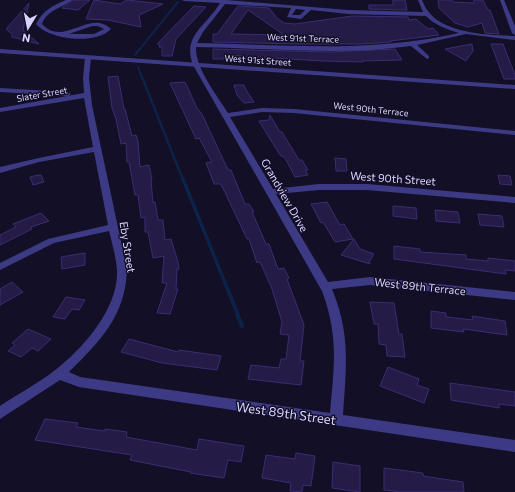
<svg xmlns="http://www.w3.org/2000/svg" width="515" height="492" font-family="Commissioner,sans-serif">
  <style>
    .lines { fill: none; stroke-linecap: round; stroke-linejoin: round }
    .stream-far3 { stroke: #0c2248; stroke-width: 2 }
    .stream-far2 { stroke: #0c2248; stroke-width: 2.5 }
    .stream-far1 { stroke: #0c2248; stroke-width: 3.5 }
    .stream { stroke: #0c2248; stroke-width: 4.5 }
    .building { fill: #241b47; stroke: #3b2d73; fill-rule: evenodd }
    .minor { fill: #3d3a85; fill-rule: evenodd }
    .tertiary { fill: #3d3a85; fill-rule: evenodd }
    .labels { text-anchor: middle; dominant-baseline: central; stroke-width: 3; stroke-linejoin: round; paint-order: stroke }
    .far-street-label { font-size: 9px; fill: #d9d4ff; stroke: #130f26 }
    .street-label { font-size: 11px; fill: #d9d4ff; stroke: #130f26 }
    .near-street-label { font-size: 13px; fill: #d9d4ff; stroke: #130f26 }
  </style>
  <rect width="100%" height="100%" fill="#130f26"/>
  <g class="lines">
    <path class="stream-far3" d="M135,55L178,2
      M138,67L142,78"/>
    <path class="stream-far2" d="M142,77L183,180"/>
    <path class="stream-far1" d="M183,179L238,315"/>
    <path class="stream" d="M237,314L242,326"/>
  </g>
  <path class="building" d="M73,0H90L78,10L62,8Z
    M94,0L120,4L127,0L163,4L139,15L141,27L108,20L86,19Z
    M393,0H405L407,10L369,9V5H393Z
    M438,0H452L453,2L474,3V0H483L488,10H490L499,34L485,33L482,23L468,27L455,23L439,8Z
    M29,3L23,30L39,44L12,37V34L6,29Z
    M194,6L206,7L176,39L172,56H162V47H159L160,44H157Z
    M238,6L269,8L277,18L284,23L295,24L352,16L408,17L409,20L416,19L428,29L433,28L439,35L390,41L391,42L361,44H296L213,42V34H217ZM248,10L284,35L231,34Z
    M472,44L473,51L466,61L445,49Z
    M491,44H503L515,75V79H504Z
    M213,49L330,52L395,49L402,60L362,61L363,62L323,61L224,55V59H213Z
    M118,76L124,109H125L132,136L136,135L138,141L140,167L149,165L152,179L151,180L153,203L155,202L158,220H163L165,240L171,239L178,262L179,269H177L176,289H178L170,314L157,313L167,283H162L164,256L153,258L148,232H145V217L141,218L138,195H135L129,162H127L126,143L121,144L116,119L112,108L108,77Z
    M185,82L197,108L202,114L228,170H231L245,204H249L254,212H252L266,244H269L278,269L284,268L289,278L287,279L304,325L300,361H304L301,385L248,379L251,365L279,368L281,359H286L289,335L280,334L282,322L272,289L260,262L257,263L249,239H247L221,184H214L206,163L212,162L199,138L196,139L170,83Z
    M234,85H244L246,90L254,102L244,103L237,95Z
    M270,115L280,132H282L299,160H302L308,170H305L308,175L295,177L285,158L280,155L270,139L259,121L269,120Z
    M335,158L346,159L347,171H336Z
    M38,175H41L44,182L33,185L30,177Z
    M498,175L510,176L512,185L500,184Z
    M327,202L340,225L344,224L353,239L335,242L323,222L321,223L311,204Z
    M393,206L416,208L417,219L393,216Z
    M435,210L458,212L460,223L436,221Z
    M41,213L49,221L31,227L32,229L0,245V235L16,227L13,224Z
    M478,214L502,216L504,227L480,225Z
    M354,239L360,249L374,254L369,262L370,264L341,255Z
    M394,246L420,249V252L466,255V259L488,261V258L515,261V271L505,270L506,274L394,259Z
    M85,253V265L62,269L61,257Z
    M12,282L23,292L0,305V289Z
    M66,297L85,300L79,310L72,309L65,319L53,317Z
    M370,302L394,303L399,334H402L405,357L387,356L386,345L379,344L378,324H374Z
    M431,311L446,313V317L473,320L472,316L505,321L507,335L463,329L464,332L431,328Z
    M28,329L51,339L38,351L32,348L21,357L8,351L15,345L12,343Z
    M129,339L178,352L179,350L221,356L217,370L162,363L121,352Z
    M388,367L419,379L417,385L429,389L424,403L380,386Z
    M450,383L515,392V406L499,404V408L451,400Z
    M45,419L78,423L76,427L105,431V429L127,432L126,437L197,450L199,439L244,446L241,462L228,460L224,478L190,473L191,472L130,460L132,455L35,440Z
    M296,453L315,456L311,486L303,485L302,492L290,491L291,483L262,478L266,455L295,459Z
    M333,462L360,466V492L332,488Z
    M384,468L423,473V476L463,482L464,492H401L384,490Z"/>
  <g class="lines">
    <path class="minor" d="M66,0H72C62,8 47,10 42,24C64,48 89,8 111,29C96,45 49,40 36,24C42,11 54,5 66,0ZM92,26H98L104,29L94,34H69Z
      M182,0H227L348,10L423,12L418,0H422C424,4 425,8 428,11C444,34 489,35 515,36V40L466,34L417,45L429,56V58L427,59L411,46C340,56 267,48 196,47C195,68 217,95 228,113L262,108L294,109L515,131V135L294,113L262,112L230,117L273,189L319,184H367L515,197V203L367,190H319L276,194L328,282L370,277L515,292V300L370,285L332,289C351,335 346,367 343,415L515,440V452L79,387L60,380L0,419V406C18,394 37,384 54,371C83,349 119,308 117,270C116,257 112,243 109,231L54,243L0,270V263L48,239L108,225L94,152L39,162L0,173V167L39,158L93,147L84,98L0,112V108L84,93L83,78L85,58L88,56L91,58L89,78L92,105L127,270C125,317 100,341 69,372L80,377L330,413C334,366 339,337 322,291L193,65C182,35 206,27 220,3L184,1ZM225,4L291,8L287,17L301,19L311,10L348,14L426,16C435,25 446,29 459,33C372,53 285,45 197,43L203,32ZM296,9L305,10L300,15H292Z
      M500,0H504L515,26V35L512,33Z
      M0,88L68,92L71,94L68,96L0,92Z"/>
    <path class="tertiary" d="M0,49L515,85V89L0,53Z"/>
  </g>
  <g class="labels">
    <g class="far-street-label">
      <text transform="translate(303 38) rotate(2)">West 91st Terrace</text>
      <text transform="translate(258 60) rotate(4)">West 91st Street</text>
      <text transform="translate(42 94) rotate(-10)">Slater Street</text>
      <text transform="translate(371 109) rotate(6)">West 90th Terrace</text>
    </g>
    <g class="street-label">
      <text transform="translate(393 178) rotate(4)">West 90th Street</text>
      <text transform="translate(285 195) rotate(60)">Grandview Drive</text>
      <text transform="translate(128 247) rotate(81)">Eby Street</text>
      <text transform="translate(420 286) rotate(6)">West 89th Terrace</text>
    </g>
    <g class="near-street-label">
      <text transform="translate(286 413) rotate(8)">West 89th Street</text>
    </g>
  </g>
  <g transform="translate(28 28) rotate(190)" stroke="#130f26" stroke-width="3" paint-order="stroke">
  <path d="M0-3L7 15L0 10L-7 15Z" fill="#d9d4ff"/>
  <text y="-6" font-size="11" font-weight="bold" text-anchor="middle" fill="#d9d4ff">N</text>
  </g>
</svg>
